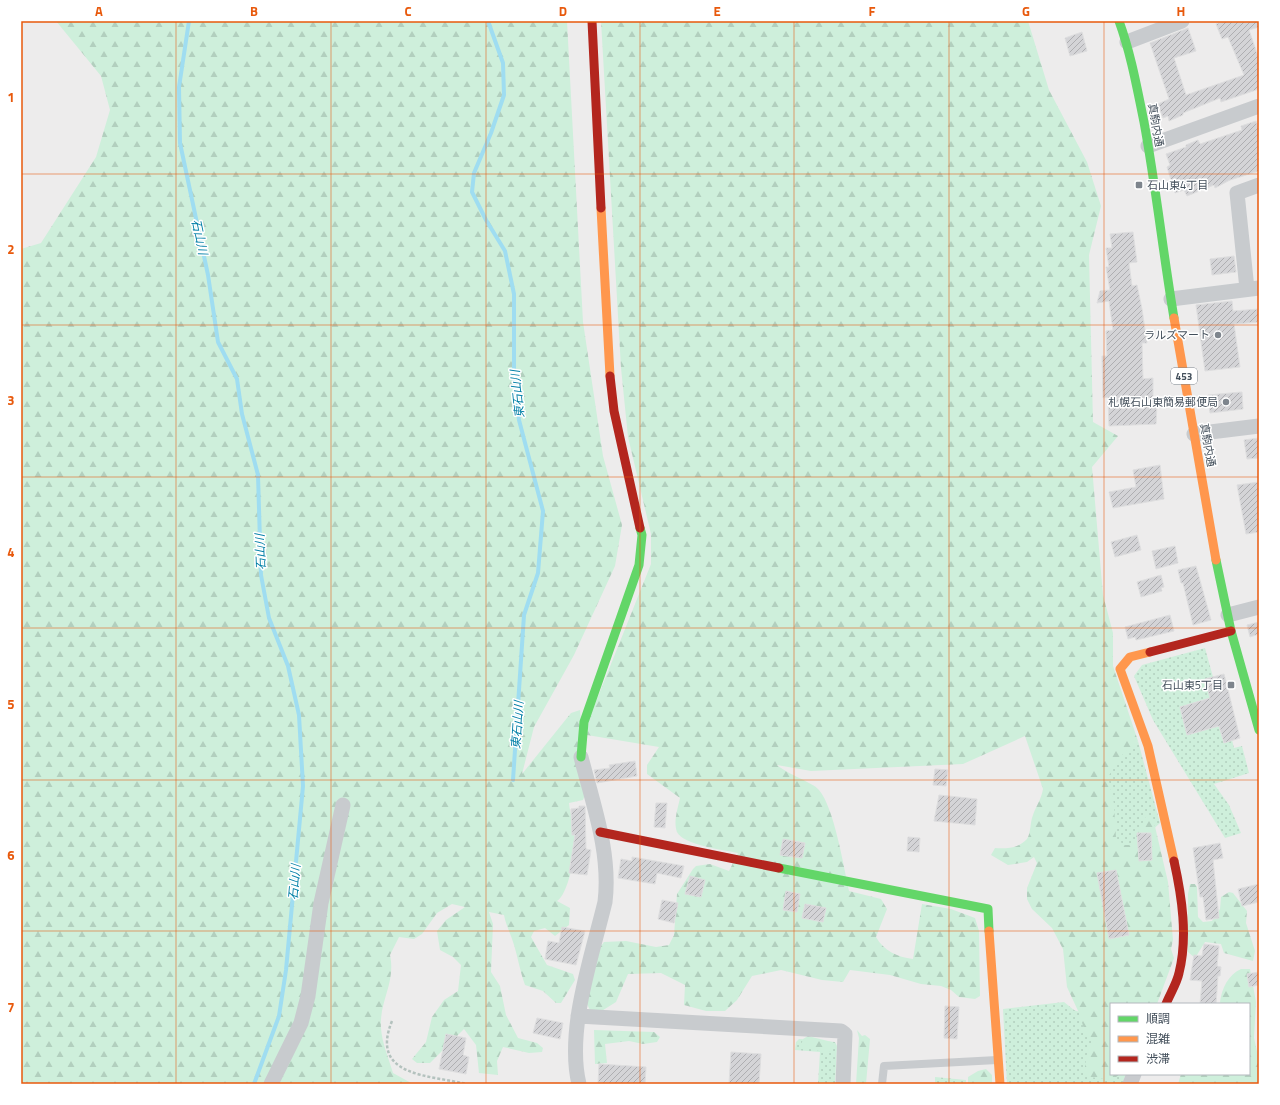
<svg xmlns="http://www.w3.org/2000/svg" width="1280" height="1105" font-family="'Titillium Web','Noto Sans JP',sans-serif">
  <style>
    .green { fill: url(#green-dots) }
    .forest { fill: url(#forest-firs) }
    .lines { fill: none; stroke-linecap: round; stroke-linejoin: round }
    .stream { stroke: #9fddf1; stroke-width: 4 }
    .building { fill: url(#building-hatch); stroke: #dededf }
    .path { stroke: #b4c2be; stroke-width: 2.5; stroke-dasharray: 3 2; stroke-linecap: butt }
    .lane { stroke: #c8cbce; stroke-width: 8 }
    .street { stroke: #c8cbce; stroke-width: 15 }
    .fast { stroke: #63d668; stroke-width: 9 }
    .slow { stroke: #ff974d; stroke-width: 9 }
    .jam { stroke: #b3261e; stroke-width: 9 }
    .grid { fill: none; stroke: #e8590c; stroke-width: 1; stroke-opacity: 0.55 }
    .poi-dot { fill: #7e858d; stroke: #fff; stroke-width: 1.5 }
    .labels { text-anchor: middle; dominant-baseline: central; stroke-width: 3; stroke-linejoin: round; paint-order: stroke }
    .shield { fill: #fff; stroke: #7b838c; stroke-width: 1 }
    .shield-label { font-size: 10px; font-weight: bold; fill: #424e5a }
    .street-label { font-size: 11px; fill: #424e5a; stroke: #fff }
    .poi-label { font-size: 11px; fill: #424e5a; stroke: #fff; text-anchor: end }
    .water-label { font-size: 12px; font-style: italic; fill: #017fa7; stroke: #fff }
    .neatline { fill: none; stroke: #e8590c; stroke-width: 1.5 }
    .grid-label { font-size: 13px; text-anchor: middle; font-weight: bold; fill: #e8590c }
  </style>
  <defs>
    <pattern id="green-dots" width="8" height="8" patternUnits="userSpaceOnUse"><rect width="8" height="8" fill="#ceefdb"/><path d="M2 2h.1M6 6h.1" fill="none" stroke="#b2cfbe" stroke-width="1.8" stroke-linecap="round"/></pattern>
    <pattern id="forest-firs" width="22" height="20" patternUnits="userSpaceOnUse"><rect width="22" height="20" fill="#ceefdb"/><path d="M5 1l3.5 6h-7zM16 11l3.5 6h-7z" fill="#b2cfbe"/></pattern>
    <pattern id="building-hatch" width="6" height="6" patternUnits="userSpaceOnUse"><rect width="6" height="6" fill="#d4d4d7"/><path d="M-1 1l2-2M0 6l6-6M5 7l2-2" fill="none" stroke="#aeaeb1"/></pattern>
  </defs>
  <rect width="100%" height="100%" fill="#edecec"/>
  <path class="green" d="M1205,648L1213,677L1210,698L1180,707L1187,734L1219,726L1224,742L1232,740L1234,748L1242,746L1249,773L1214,784L1229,805L1241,833L1225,838L1153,720L1134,676L1142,665Z
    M1138,741L1160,823L1135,846L1116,847C1111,817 1096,779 1120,754C1125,749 1132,745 1138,741Z
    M1064,1002L1074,1010L1111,1023V1074H1126L1122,1084H1007L1003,1009Z
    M799,1039L835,1042L837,1046L835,1084H818L820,1052L795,1050L796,1042Z
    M935,1077L966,1080V1084H935Z"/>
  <path class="forest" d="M56,21H567L583,322L603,456L622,525L615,566L574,655L534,727L522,774L571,713L580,710L586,792L583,800L569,803C570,815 576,830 576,843C575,855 568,895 557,901L570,908L569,925L555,936L545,928L534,931L531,937L547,965L573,974L575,980L561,1003H556L543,991L525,985C520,971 518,958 514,945C511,934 506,926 504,915L489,912L493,924L491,972L500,986L506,1015L518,1038L537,1043L543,1048L542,1052L529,1053L503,1047L497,1061L498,1075L479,1073L476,1045L464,1029L430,1063H417L412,1059L426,1042L432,1017L444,1000L458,991L461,965L453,957L440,950L437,931L446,920L465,907L452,904L437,913L422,934L414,939L399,937L390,955C396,983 379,1001 381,1028C382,1043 389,1059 393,1073L413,1084H21V249L41,243L96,157L110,110L101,76Z
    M601,21H1028L1049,90L1087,162L1101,206L1089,255L1093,422L1118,436L1092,467L1103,595L1113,633V666L1138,741L1121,756L1108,777L1114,804L1116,838L1124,845H1132L1146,816L1153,818L1168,882L1173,940L1171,949L1174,958L1157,1004H1111V1074H1120L1112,1080L1090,1077L1084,1073L1087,1054L1092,1040L1086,1035L1079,1013L1067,987L1063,949L1052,928L1032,909L1027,899V888L1037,863L1034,857L1027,862L1008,865L991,855L995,848C1006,849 1019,848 1027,839C1031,833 1030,822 1033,815C1036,806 1041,800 1043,789L1025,736L963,764L811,771L777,765C787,774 814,783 819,790C834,807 844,868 849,891L881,899L887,909L876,937C884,951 897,957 913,959L922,904L951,909L975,918L979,931L980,996L975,999L959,997L951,990L941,986L921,984L890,975L850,970L843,982L822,980L781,970L752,976L737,1000L725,1011H706L684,1005L685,985L661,973L628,974L616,1002L600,1012L590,1010L587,1004L597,951L604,942L626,941L656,947L669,945L674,935L677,894L693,869L696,866L710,864L729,871L738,853C724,850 683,845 677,832C673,821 678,808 680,798L647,774V765L659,747L587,735L589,719L651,564V534L628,437L621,368Z
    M1190,884H1195L1197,887L1198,917L1203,922L1212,921L1220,909L1221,897L1229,892L1233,893L1247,911L1246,923L1255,951L1253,961L1224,953L1221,944L1205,942L1195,958L1188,952V894Z
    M1241,969H1250L1256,1002L1254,1038L1259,1060V1084H1178L1181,1074H1249V1004H1221L1220,1002C1222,988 1228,975 1241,969Z
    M594,1030L654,1032L660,1037L657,1042L643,1044L629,1041L605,1044L607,1063L595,1064Z
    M857,1030L862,1036L865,1035L870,1039L866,1084H856L859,1038Z
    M808,1036L832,1042L834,1048L827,1053C818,1050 808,1050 801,1045L803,1039Z
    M986,1069L992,1075V1084H968V1077L978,1071Z"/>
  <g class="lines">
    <path class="stream" d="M189,21L179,87L180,143L208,275L218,342L237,379L242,414L258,475L261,575L269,618L288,666L299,715L303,786L286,970L279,1016L254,1084
      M488,21L503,63L504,95L491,133L474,173L472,192L486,220L505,251L514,294V378L519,420L543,511L538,573L524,615L513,780"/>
  </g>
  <path class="building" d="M1224,21H1259V27L1249,30L1259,59V89L1221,102L1220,98L1183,113V115L1169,121L1168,116L1163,118L1158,104L1169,99L1150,43L1188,28L1196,51L1174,58L1186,95L1244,75L1228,37L1222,39L1216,24Z
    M1082,32L1087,51L1070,56L1065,38Z
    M1256,121L1259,129V171L1230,180L1215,188L1214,185L1187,196L1184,190L1175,193L1167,167L1170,165L1166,154L1186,147V145L1198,140L1200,144L1242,130L1241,126Z
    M1133,232L1137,262L1129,263L1132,286L1137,285L1142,309L1147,343H1142L1143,379L1153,378V404H1157L1156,424L1109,426L1108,397L1103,398L1102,356H1107L1106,331L1113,330L1109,301L1097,303L1100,291L1110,290L1106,267H1109L1106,248H1112L1110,234Z
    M1234,256L1236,272L1212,275L1210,259Z
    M1232,301L1233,311L1259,309V322L1234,324L1240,367L1205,371L1196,305Z
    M1242,392L1243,409L1210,413L1208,395Z
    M1259,438V458L1247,459L1244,440Z
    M1160,465L1164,499L1113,508L1109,492L1136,487L1133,470Z
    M1259,482V532L1246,534L1237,485Z
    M1137,535L1141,550L1115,557L1111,542Z
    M1175,546L1178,563L1156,569L1152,551Z
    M1196,566L1211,620L1193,625L1183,583H1181L1178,570Z
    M1161,575L1164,587L1161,588L1162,591L1141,597L1137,582Z
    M1170,615L1174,631L1136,640L1135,637L1128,639L1125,627Z
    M1259,622V634L1250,637L1247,625Z
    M1224,674L1240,738L1224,743L1219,726L1187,735L1180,707L1210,698L1205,679Z
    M635,761L637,776L597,783L594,770L610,768L609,765Z
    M935,769L948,770L946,786L933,785Z
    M939,795L977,799L975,825L934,821Z
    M656,803H667L665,828L654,827Z
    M579,806H585L586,849L591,850L587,875L569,873L575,835H572L571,809L579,808Z
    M1137,833H1151L1152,860L1139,861Z
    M908,837L920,838L919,852L907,851Z
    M783,839L805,843L802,858L780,855Z
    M1220,843L1223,858L1213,860L1219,918L1206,920L1203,897H1200L1193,848Z
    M632,857L684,866L681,878L657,873L655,884L618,878L621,859L632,861Z
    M1116,870L1129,935L1109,939L1097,873Z
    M690,876L705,880L701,897L685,894Z
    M1259,884V902L1242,906L1238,889Z
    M786,891L800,894L797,912L783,910Z
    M662,900L678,903L674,923L658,919Z
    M805,904L826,908L823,922L802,918Z
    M562,927L585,931L576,965L545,959L548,941L559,943Z
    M1204,944L1219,946L1217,966L1221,967L1220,976H1218L1216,1004H1200L1202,981L1190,980L1194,955L1202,956Z
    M1259,972V985L1249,987L1247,974Z
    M945,1006L959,1007L957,1039L944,1038Z
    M537,1018L563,1023L560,1039L533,1033Z
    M446,1034L466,1038L463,1055L469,1057L466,1074L439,1069Z
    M731,1052L761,1054L759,1084H729Z
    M599,1064L646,1067L645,1084H598Z"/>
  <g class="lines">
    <path class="path" d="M392,1021C369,1077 430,1075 466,1084"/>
    <path class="lane" d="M882,1084L884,1066L997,1060"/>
    <path class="street" d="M1127,42L1182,21
      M1148,146L1259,106
      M1247,289L1237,193L1259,185
      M1171,299L1259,288
      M1194,434L1259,426
      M1228,615L1259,607
      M578,1016L841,1031L845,1034L843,1084
      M271,1084L301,1023L308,996L321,903L343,805
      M579,1084C566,1030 592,956 605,902C611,853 593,804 581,757
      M1130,1084L1134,1074"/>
    <path class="fast" d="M1119,21C1131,54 1137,88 1144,122C1156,187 1163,253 1174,318
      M1216,560L1231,631L1259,730
      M581,757L584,722L639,565L642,535L640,528
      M779,868L988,909L989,931"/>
    <path class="slow" d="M601,208L610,376
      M1174,318L1216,560
      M1150,652L1130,657L1120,669L1148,746L1174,861
      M989,931L1000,1084"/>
    <path class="jam" d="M592,21L601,208
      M610,376L614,411L640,528
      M1150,652L1231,631
      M600,832L779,868
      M1166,1004C1170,994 1177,983 1179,973C1188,937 1182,897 1174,861"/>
  </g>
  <path class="grid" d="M176,21V1084M331,21V1084M486,21V1084M640,21V1084M794,21V1084M949,21V1084M1104,21V1084M21,174H1259M21,325H1259M21,477H1259M21,628H1259M21,780H1259M21,931H1259"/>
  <g class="poi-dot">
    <rect x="1135" y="181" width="8" height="8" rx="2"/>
    <circle cx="1218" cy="335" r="4"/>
    <circle cx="1226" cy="402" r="4"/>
    <rect x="1227" y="681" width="8" height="8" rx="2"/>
  </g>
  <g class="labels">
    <rect class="shield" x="1171" y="368" width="26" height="16" rx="3"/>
    <g class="shield-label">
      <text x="1184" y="376">453</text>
    </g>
    <g class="street-label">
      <text transform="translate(1156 125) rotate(80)">真駒内通</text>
      <text transform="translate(1208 445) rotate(80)">真駒内通</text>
    </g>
    <g class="poi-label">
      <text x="1147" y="185" text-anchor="start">石山東4丁目</text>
      <text x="1210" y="335">ラルズマート</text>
      <text x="1218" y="402">札幌石山東簡易郵便局</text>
      <text x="1223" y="685">石山東5丁目</text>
    </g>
    <g class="water-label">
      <text transform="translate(200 237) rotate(78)">石山川</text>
      <text transform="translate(517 394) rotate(-96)">東石山川</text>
      <text transform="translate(260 552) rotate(-92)">石山川</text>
      <text transform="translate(517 725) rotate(-86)">東石山川</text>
      <text transform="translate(294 882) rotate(-85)">石山川</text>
    </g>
  </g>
  <rect width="1280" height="1105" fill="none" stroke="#ffffff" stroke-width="44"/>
  <rect x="1110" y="1003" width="140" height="72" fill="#ffffff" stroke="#b3b8bd"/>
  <rect x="1118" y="1016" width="20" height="6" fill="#63d668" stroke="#b3b8bd"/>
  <text x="1146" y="1023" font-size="12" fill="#424e5a">順調</text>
  <rect x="1118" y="1036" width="20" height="6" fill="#ff974d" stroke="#b3b8bd"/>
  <text x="1146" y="1043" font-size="12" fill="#424e5a">混雑</text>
  <rect x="1118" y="1056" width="20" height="6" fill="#b3261e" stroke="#b3b8bd"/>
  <text x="1146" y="1063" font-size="12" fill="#424e5a">渋滞</text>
  <rect x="22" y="22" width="1236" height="1061" class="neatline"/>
  <g class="grid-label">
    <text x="99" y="16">A</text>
    <text x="254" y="16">B</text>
    <text x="408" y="16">C</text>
    <text x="563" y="16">D</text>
    <text x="717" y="16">E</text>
    <text x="872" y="16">F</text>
    <text x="1026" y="16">G</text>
    <text x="1181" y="16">H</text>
    <text x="11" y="102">1</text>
    <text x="11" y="254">2</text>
    <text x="11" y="405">3</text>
    <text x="11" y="557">4</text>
    <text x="11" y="709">5</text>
    <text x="11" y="860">6</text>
    <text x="11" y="1012">7</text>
  </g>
</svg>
